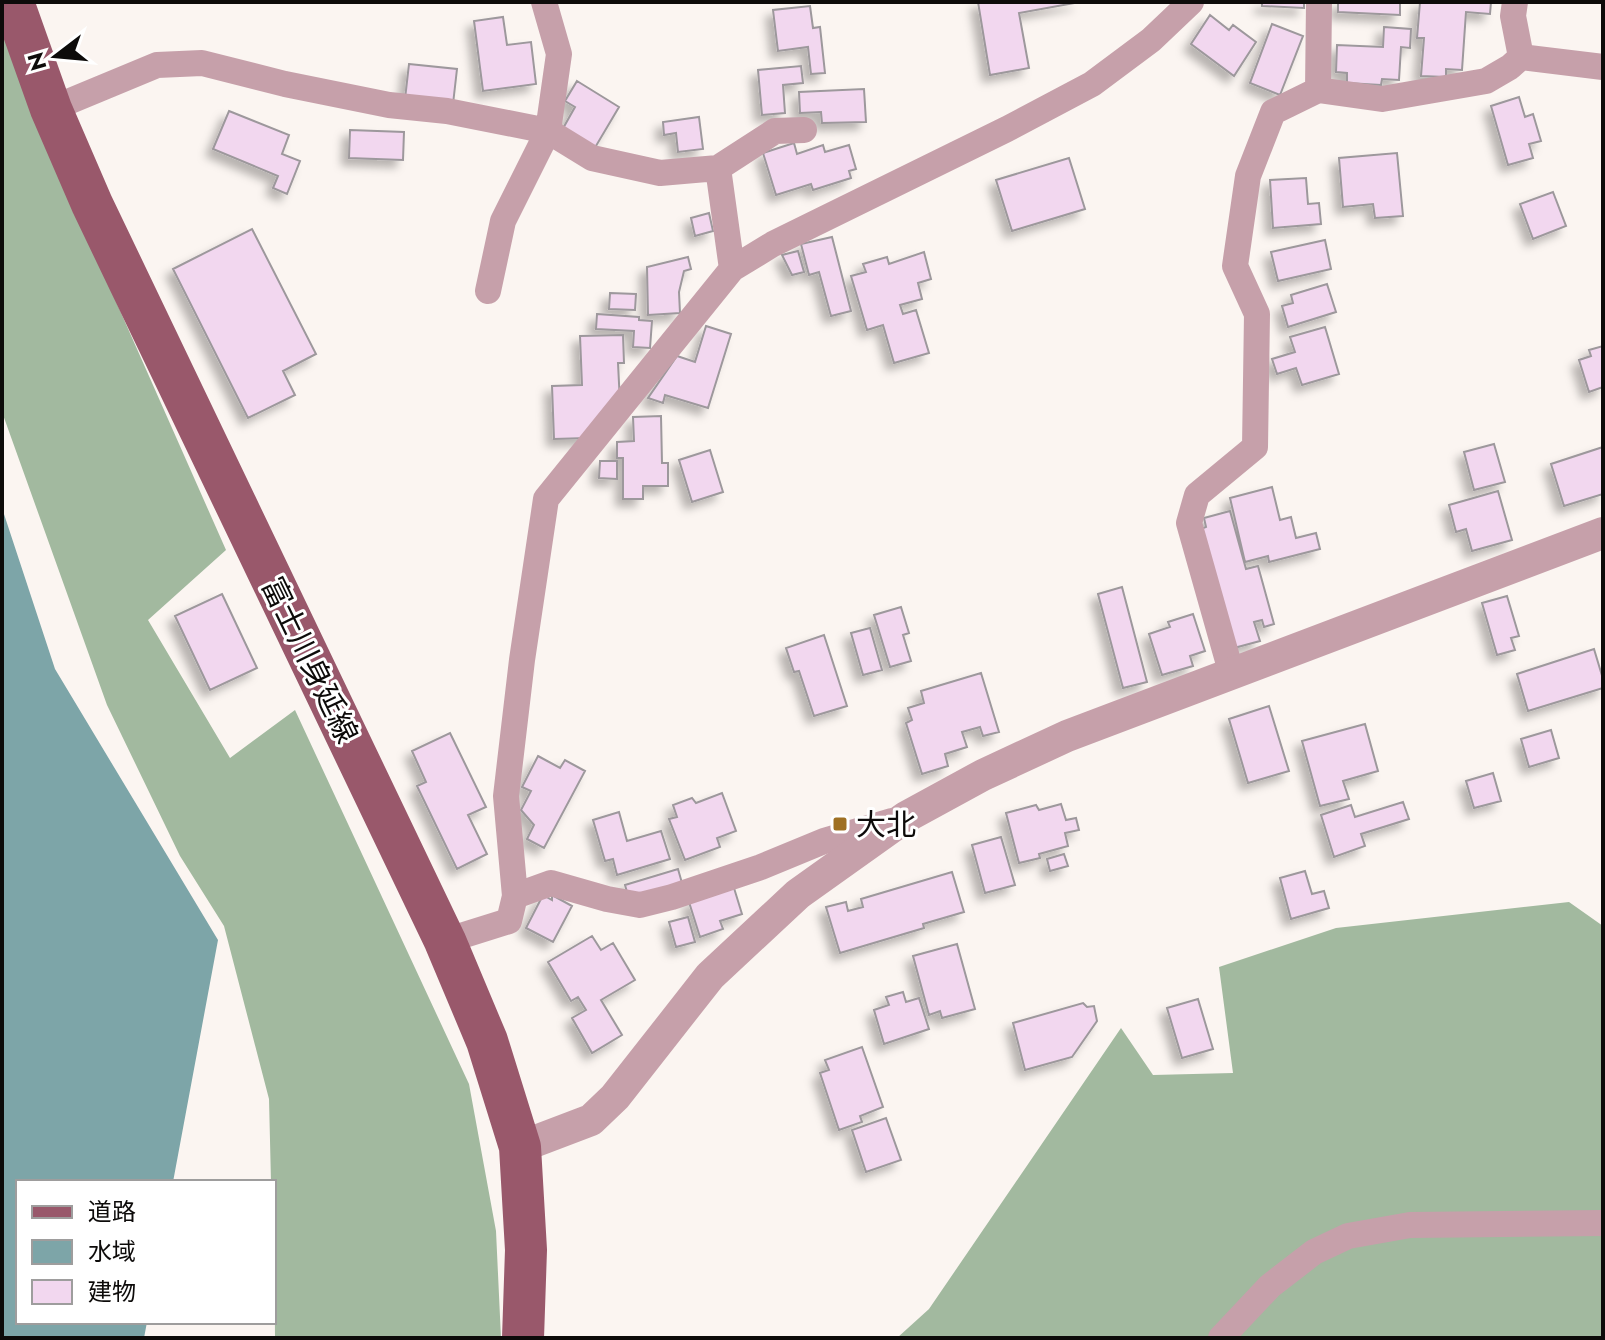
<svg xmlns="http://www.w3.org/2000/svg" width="1605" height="1340" font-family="Jost,'Noto Sans JP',sans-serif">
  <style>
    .forest { fill: #a2b99f }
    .water { fill: #7da5a8 }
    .building { fill: #f2d7ef; stroke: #9d989c; stroke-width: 2; filter: url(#shadow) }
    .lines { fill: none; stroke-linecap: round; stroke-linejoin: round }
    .minor { stroke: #c6a0aa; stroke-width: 26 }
    .tertiary { stroke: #c6a0aa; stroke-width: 32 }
    .primary { stroke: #99586b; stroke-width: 42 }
    .poi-dot { fill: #9f7023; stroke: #fff; stroke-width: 3 }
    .labels { text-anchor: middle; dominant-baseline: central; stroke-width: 6; stroke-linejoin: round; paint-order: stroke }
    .street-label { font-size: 30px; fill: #0d0b0a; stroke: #fff }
    .poi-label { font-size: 30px; fill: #0d0b0a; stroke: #fff; text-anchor: start }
  </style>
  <defs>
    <filter id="shadow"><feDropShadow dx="-7" dy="7" stdDeviation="4" flood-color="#0004"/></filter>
  </defs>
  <rect width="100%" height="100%" fill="#fbf5f1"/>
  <path class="forest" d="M2,22L83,227L226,550L148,620L230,758L295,710L469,1084L496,1231L501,1338H275L274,1182H271L269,1099L224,926L180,856L107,705L2,412Z
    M1569,902L1603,926V1338H897L929,1309L1121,1028L1153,1075L1233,1073L1219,967L1336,928Z"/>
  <path class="water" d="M2,508L55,669L218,940L173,1182H18V1322H147L144,1338H2Z"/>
  <path class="building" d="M978,2H1080L1019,13L1029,68L990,75Z
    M1262,2H1304V8L1262,6Z
    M1338,2H1400V15L1338,12Z
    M1420,2H1491L1490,14L1466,12L1462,70L1446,69V77L1421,76L1424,38H1417Z
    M810,6L813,28L820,27L825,73L811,74L808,47L778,51L773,10Z
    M1210,15L1229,30L1233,25L1256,42L1234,76L1191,44Z
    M503,17L507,45L531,42L536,84L483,91L474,21Z
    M1272,24L1303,36L1280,95L1250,83Z
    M1384,27L1411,29L1410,48L1401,47L1399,80L1382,79L1381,85L1347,83V73L1336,72L1337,45L1383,47Z
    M409,64L457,69L453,104L405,99Z
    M801,66L803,83L783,85L785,113L762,115L758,70Z
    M577,81L619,107L593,151L561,132L575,107L565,101Z
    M864,89L866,122L822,123L821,112L800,113L799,92Z
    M1519,97L1525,117L1533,114L1541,141L1529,144L1533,158L1508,165L1491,106Z
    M229,111L289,135L282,154L300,161L287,194L273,188L278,176L213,149Z
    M699,117L703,149L678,152L676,133L664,135L663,122Z
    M350,130L404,132L403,160L349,158Z
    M794,143L797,154L823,145L825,152L849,145L856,169L849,171L851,178L813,190L811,184L776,195L763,153Z
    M1397,153L1403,216L1375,218L1373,204L1343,207L1339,158Z
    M1069,158L1085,209L1012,231L996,180Z
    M1306,178L1308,204L1319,203L1321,224L1273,228L1270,180Z
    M1553,192L1566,226L1533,239L1520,204Z
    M709,213L713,231L695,236L691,218Z
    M252,229L316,354L283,371L295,395L248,418L173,269Z
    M832,237L851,311L831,316L819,272L809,275L801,244Z
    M1325,240L1331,269L1278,281L1271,252Z
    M798,251L804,272L792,275L782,255Z
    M924,252L931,279L918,283L922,299L900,305L903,314L916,310L929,353L894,363L883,325L867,330L851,276L866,272L863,264L887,257L889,264Z
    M688,257L691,269L684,271L679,292L680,313L648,315L647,267Z
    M1327,284L1336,312L1288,327L1282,306L1293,303L1291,295Z
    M610,293L636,294L635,310L609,309Z
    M597,314L639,317V320L652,321L650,348L633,347L634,331L596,329Z
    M706,326L731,334L708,408L665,395L663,403L648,398L677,356L695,362Z
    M1325,327L1339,374L1302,385L1296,368L1277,374L1272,359L1295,352L1290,337Z
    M623,335L624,363H618L620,403L587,438L554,439L552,386L582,385L580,336Z
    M1603,346V387L1589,392L1579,360L1591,356L1589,350Z
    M661,416L662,463H668V486H643V499H623V458H617V442L634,441L633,417Z
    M1494,444L1505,482L1474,490L1464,452Z
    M1603,447V494L1564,506L1551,464Z
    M710,450L723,492L692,502L679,460Z
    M600,461H617V479L599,478Z
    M1272,487L1280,520L1291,517L1296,538L1316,533L1320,549L1269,562L1268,556L1245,562L1230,498Z
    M1498,491L1512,540L1472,551L1466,529L1456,532L1449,505Z
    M1230,511L1246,569L1258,566L1274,624L1264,627L1262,620L1254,622L1260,641L1234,648L1201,529L1206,527L1204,518Z
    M1122,587L1147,682L1123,688L1098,594Z
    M222,594L257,668L210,690L175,616Z
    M1507,596L1519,636L1511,638L1515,650L1497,655L1482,603Z
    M901,607L909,633L903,635L911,661L890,667L874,615Z
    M1193,614L1205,651L1190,656L1193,666L1162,675L1149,634L1170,627L1168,622Z
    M870,628L882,670L863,675L851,633Z
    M824,635L847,706L814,716L799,671L794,672L786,648Z
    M1594,649L1603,679V688L1528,711L1517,674Z
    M981,673L999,732L983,736L980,727L962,732L967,747L945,754L948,766L922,774L906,723L912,720L908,708L924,703L921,691Z
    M1269,706L1289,771L1248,783L1229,719Z
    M1365,724L1378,771L1343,781L1349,799L1320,806L1302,741Z
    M1551,730L1559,758L1529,767L1521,739Z
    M450,733L486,807L468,815L487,854L457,869L417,786L426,782L412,751Z
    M538,756L560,768L565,760L585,771L544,848L527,839L534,825L521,810L531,791L522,787Z
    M1493,773L1501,801L1474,808L1466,781Z
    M722,793L736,831L717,838L720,847L685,860L669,819L677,817L673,805L692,798L696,803Z
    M1403,802L1409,819L1361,834L1365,846L1334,857L1321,815L1351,805L1355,817Z
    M1061,804L1066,820L1076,818L1079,830L1065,833L1068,846L1039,854L1040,858L1019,863L1006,813L1036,805L1039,810Z
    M619,812L627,841L661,831L670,859L617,875L613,859L605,861L593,820Z
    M1001,837L1015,885L985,893L972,845Z
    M1064,854L1068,866L1050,871L1047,859Z
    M678,869L682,883L629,899L625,885Z
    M1305,871L1312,894L1324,891L1329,908L1291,919L1280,878Z
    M952,872L964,912L923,924L924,928L840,953L826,907L846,902L848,911L863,907L861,899Z
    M734,888L742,914L720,921L723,929L700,937L689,902Z
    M543,895L552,900V895L572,906L553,942L526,928Z
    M688,917L695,942L676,947L669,922Z
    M592,936L601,950L613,943L635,980L601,1000L622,1035L592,1053L572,1018L586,1010L578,997L571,1001L548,962Z
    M957,944L975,1009L942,1018L940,1011L929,1015L913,956Z
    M903,992L906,1002L919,998L929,1029L884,1044L874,1010L889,1005L886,997Z
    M1198,999L1213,1049L1182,1058L1167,1008Z
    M1083,1003L1087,1007L1094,1006L1097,1021L1072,1057L1025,1070L1013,1023Z
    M862,1047L883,1107L860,1116L862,1122L839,1130L820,1073L829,1070L825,1060Z
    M886,1118L901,1160L866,1172L852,1130Z"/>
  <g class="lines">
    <path class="minor" d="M1319,2L1318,90L1382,99L1486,81L1510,67L1521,57L1603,67
      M1515,2L1513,16L1521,57
      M51,109L157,65L202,63L285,84L389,105L447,111L548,131L592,158L660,173L718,168L775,131L804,130
      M718,168L732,269
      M488,291L503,221L548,131L559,54L544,2
      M1232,675L1189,523L1197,495L1255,447L1257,314L1235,266L1248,176L1273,112L1318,90
      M515,896L551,883L607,899L640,905L672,897L761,867L824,841L892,821
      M445,941L509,921L515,896L506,796L522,660L546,499L732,269L773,244L1007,129L1092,84L1151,40L1191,2
      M1221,1338L1270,1286L1314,1252L1348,1236L1410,1225L1603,1223"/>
    <path class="tertiary" d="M520,1147L591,1120L615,1097L710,976L798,894L906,817L983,775L1067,736L1603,533"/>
    <path class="primary" d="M13,2L51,109L92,204L445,941L487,1041L520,1147L526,1250L523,1338"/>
  </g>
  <rect class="poi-dot" x="832" y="816" width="16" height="16" rx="4"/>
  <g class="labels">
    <g class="street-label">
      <text transform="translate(310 660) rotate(64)">富士川身延線</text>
    </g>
    <g class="poi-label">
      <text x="856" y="824">大北</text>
    </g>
  </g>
  <rect width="1605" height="1340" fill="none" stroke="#0d0b0a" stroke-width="8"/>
  <rect x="16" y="1180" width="260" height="144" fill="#ffffff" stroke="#9e9d9d" stroke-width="2"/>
  <rect x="32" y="1206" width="40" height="12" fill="#99586b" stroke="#9e9d9d" stroke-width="2"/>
  <text x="88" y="1220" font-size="24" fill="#0d0b0a">道路</text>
  <rect x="32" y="1240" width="40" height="24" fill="#7da5a8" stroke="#9e9d9d" stroke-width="2"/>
  <text x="88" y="1260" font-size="24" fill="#0d0b0a">水域</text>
  <rect x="32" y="1280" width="40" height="24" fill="#f2d7ef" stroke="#9e9d9d" stroke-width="2"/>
  <text x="88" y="1300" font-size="24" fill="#0d0b0a">建物</text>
  <g transform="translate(56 56) rotate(254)" stroke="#ffffff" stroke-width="6" paint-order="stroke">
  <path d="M0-6L14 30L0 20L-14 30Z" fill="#0d0b0a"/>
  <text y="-12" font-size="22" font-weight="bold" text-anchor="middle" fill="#0d0b0a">N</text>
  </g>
</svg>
